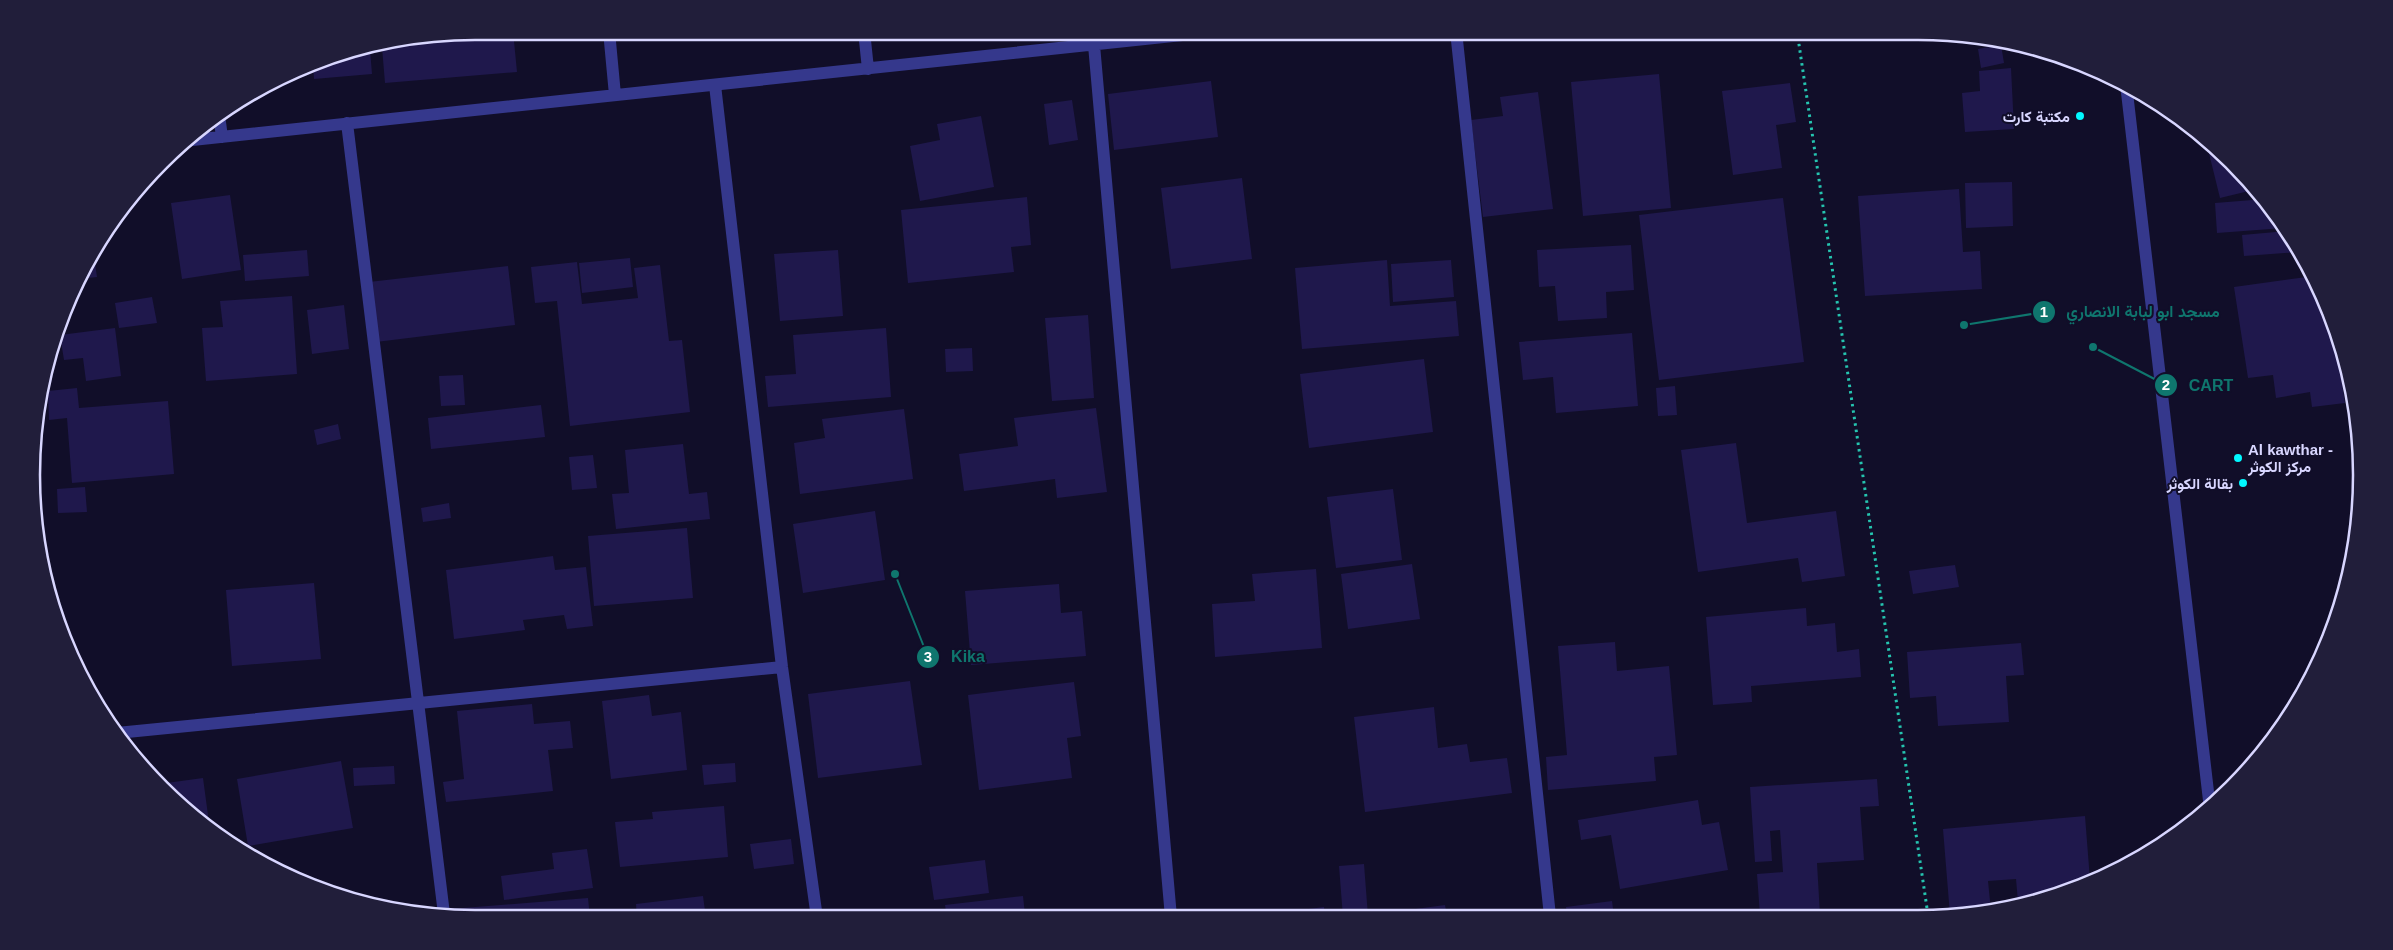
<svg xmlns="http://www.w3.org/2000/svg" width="2393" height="950" font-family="Arial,Vazirmatn,sans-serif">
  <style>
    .building { fill: #1f184c }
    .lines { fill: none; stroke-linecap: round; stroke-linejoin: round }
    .path { stroke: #25c4af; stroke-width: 3; stroke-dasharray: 2.5 4; stroke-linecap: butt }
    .minor { stroke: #35388c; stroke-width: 12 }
    .tertiary { stroke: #35388c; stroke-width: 12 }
    .poi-dot { fill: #02f8ff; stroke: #110e29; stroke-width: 2 }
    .labels { text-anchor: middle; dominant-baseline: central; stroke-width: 4; stroke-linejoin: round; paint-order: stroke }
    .poi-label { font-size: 15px; font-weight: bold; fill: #d8d6ff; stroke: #110e29; text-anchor: end }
    .rim { fill: none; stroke: #d8d6ff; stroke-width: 2.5 }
    .leader { fill: none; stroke: #0f766e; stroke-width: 2 }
    .callout-dot { fill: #0f766e; stroke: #110e29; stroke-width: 2 }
    .mark-label { font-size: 15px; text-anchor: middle; font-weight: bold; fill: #fff }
    .callout-label { font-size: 16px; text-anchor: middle; font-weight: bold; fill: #0f766e; stroke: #110e29; stroke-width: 4; stroke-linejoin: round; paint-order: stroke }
  </style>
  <rect width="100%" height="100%" fill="#110e29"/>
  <path class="building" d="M475,31H513L517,72L385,83L382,47Z
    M2001,45L2004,63L1981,68L1978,49Z
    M370,49L372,74L314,79L313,64L332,55Z
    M2011,68L2014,129L1965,132L1962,93L1980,91L1979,71Z
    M1659,74L1671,208L1583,216L1571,82Z
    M1211,81L1218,137L1114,150L1108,94Z
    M1790,83L1796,122L1776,125L1782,168L1733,175L1722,91Z
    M1538,92L1553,209L1483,217L1471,120L1503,116L1500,97Z
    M1072,100L1078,140L1049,145L1044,104Z
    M981,116L994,187L920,201L910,146L940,140L937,124Z
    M2205,137L2252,186L2253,190L2220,198Z
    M1242,178L1252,259L1171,269L1161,188Z
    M2012,182L2013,226L1966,228L1965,183Z
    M1959,189L1963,252L1980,251L1982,289L1865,296L1858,196Z
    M230,195L241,270L182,279L171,203Z
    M1027,197L1031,245L1011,247L1014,272L908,283L901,210Z
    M1783,198L1804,362L1659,380L1639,215Z
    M2265,199L2270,204V213H2275L2284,228L2217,233L2215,203Z
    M2287,231L2299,252L2244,256L2242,235Z
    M1631,245L1634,290L1606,292L1607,318L1558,321L1555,286L1539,287L1537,250Z
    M93,250L97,277L79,279L91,253Z
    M307,250L309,276L245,281L243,255Z
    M838,250L843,316L780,321L774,254Z
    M630,258L633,287L582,293L579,263Z
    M1387,260L1390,306L1456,301L1459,336L1302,349L1295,268Z
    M1451,260L1454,297L1393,302L1391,264Z
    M577,262L582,304L638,298L634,268L660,265L669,341L682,340L690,412L570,426L557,301L535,303L531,267Z
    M508,266L515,325L376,342L369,282Z
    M2314,276L2340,344H2336L2345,403L2312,407L2310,392L2276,398L2273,375L2248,378L2234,287Z
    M292,296L297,374L206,381L202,328L223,327L220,301Z
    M152,297L157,323L119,328L115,303Z
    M344,305L349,349L312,354L307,310Z
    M1088,315L1094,398L1052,401L1045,318Z
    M115,328L121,376L86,381L83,358L64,360L60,335Z
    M886,328L891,397L768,407L765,376L796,374L793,335Z
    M1632,333L1638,406L1556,413L1553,377L1523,380L1519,342Z
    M972,348L973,371L946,372L945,349Z
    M1424,359L1433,432L1309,448L1300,374Z
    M463,375L465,405L441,406L439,376Z
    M1675,386L1677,415L1658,416L1656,388Z
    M77,388L79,408L168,401L174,474L72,483L67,418L49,420L48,391Z
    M541,405L545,437L431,449L428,418Z
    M1096,408L1107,492L1057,498L1055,479L964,491L959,454L1018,446L1014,418Z
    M904,409L913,479L800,494L794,443L825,438L822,419Z
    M338,424L341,439L317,445L314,430Z
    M1736,443L1747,523L1836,511L1845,576L1802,582L1798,558L1698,572L1681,450Z
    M683,444L689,494L707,492L710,519L616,529L612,494L629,493L625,450Z
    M593,455L597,488L572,490L569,457Z
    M85,487L87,512L58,513L57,489Z
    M1393,489L1402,560L1336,568L1327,497Z
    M449,503L451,518L423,522L421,508Z
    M875,511L885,580L803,593L793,524Z
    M687,528L693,598L594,606L588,536Z
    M553,556L555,570L586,567L593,626L567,629L564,615L523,620L525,630L454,639L446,570Z
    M1412,564L1420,619L1348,629L1341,574Z
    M1955,565L1959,587L1913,594L1909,571Z
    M1316,569L1322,648L1215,657L1212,604L1255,601L1252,574Z
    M314,583L321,659L232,666L226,590Z
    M1059,584L1061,613L1082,611L1086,656L971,665L965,591Z
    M1806,608L1807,626L1835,623L1837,652L1859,649L1861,677L1751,686L1752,702L1713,705L1706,617Z
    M1615,642L1617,671L1669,666L1677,755L1654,757L1656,781L1548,790L1546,757L1567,755L1558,646Z
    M2021,643L2024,675L2006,676L2009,722L1938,726L1936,696L1910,698L1907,652Z
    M910,681L922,765L818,778L808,694Z
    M1074,682L1081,736L1067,738L1072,778L979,790L968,695Z
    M649,695L652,716L681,712L687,770L611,779L602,701Z
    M532,704L534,724L570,721L573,748L548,750L553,791L446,802L443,782L464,779L457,711Z
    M1434,707L1438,748L1467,744L1470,762L1507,758L1512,793L1365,812L1354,717Z
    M341,761L353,828L248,846L237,779Z
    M735,763L736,782L704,785L702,765Z
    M394,766L395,784L354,786L353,768Z
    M203,778L210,830L159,784Z
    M1877,779L1879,806L1860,807L1864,860L1817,863L1820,915H1760L1757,874L1783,872L1780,830L1770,831L1772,861L1755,862L1750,787Z
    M1698,800L1702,825L1719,822L1728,870L1620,889L1611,835L1581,840L1578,820Z
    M724,806L728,857L620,867L615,822L653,819L652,812Z
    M2085,816L2090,880L2018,902L2016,879L1988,881L1991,911L1950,915L1943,829Z
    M791,839L794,864L754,869L750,844Z
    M587,849L593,888L504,900L501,876L554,869L552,853Z
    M985,860L989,893L934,900L929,867Z
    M1364,864L1368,916L1343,917L1339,866Z
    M703,896L706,918H637L636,904Z
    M1023,896L1025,915L947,918L945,905Z
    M588,898L590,918L475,919L451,915L450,909Z
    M1612,901L1614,916H1567L1566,907Z
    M1445,905L1447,916H1371V915Z
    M1324,907L1325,917H1255V916Z"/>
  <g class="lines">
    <path class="path" d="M1797,31L1928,915"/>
    <path class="minor" d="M609,31L615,95
      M864,31L868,69
      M1456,31L1550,916
      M1094,45L1171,917
      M715,85L782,667L817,918
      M219,115L222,137
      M347,123L444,914
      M183,141L1220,31
      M117,733L782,667"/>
    <path class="tertiary" d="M2126,84L2210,809"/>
  </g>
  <g class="poi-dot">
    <circle cx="2080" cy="116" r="5"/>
    <circle cx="2238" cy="458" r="5"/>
    <circle cx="2243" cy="483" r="5"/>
  </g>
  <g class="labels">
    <g class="poi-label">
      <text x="2070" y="116">مكتبة كارت</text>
      <text x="2248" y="449" text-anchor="start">Al kawthar -<tspan x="2248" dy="17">مركز الكوثر</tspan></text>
      <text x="2233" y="483">بقالة الكوثر</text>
    </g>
  </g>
  <path d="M0 0H2393V950H0ZM475 40H1918A435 435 0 0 1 2353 475V475A435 435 0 0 1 1918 910H475A435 435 0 0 1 40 475V475A435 435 0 0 1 475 40Z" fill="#211e3a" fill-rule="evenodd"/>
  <path class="rim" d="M475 40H1918A435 435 0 0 1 2353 475V475A435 435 0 0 1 1918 910H475A435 435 0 0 1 40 475V475A435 435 0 0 1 475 40Z"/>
  <path class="leader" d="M1964 325L2044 312M2093 347L2166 385M895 574L928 657"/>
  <g class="callout-dot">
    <circle cx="1964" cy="325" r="5"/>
    <circle cx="2093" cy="347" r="5"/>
    <circle cx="895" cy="574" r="5"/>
    <circle cx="2044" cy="312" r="12"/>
    <circle cx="2166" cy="385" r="12"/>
    <circle cx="928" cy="657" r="12"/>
  </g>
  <g class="mark-label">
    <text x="2044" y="317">1</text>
    <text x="2166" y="390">2</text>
    <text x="928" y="662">3</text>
  </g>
  <g class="callout-label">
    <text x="2143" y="317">مسجد ابو لبابة الانصاري</text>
    <text x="2211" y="391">CART</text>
    <text x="968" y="662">Kika</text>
  </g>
</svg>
